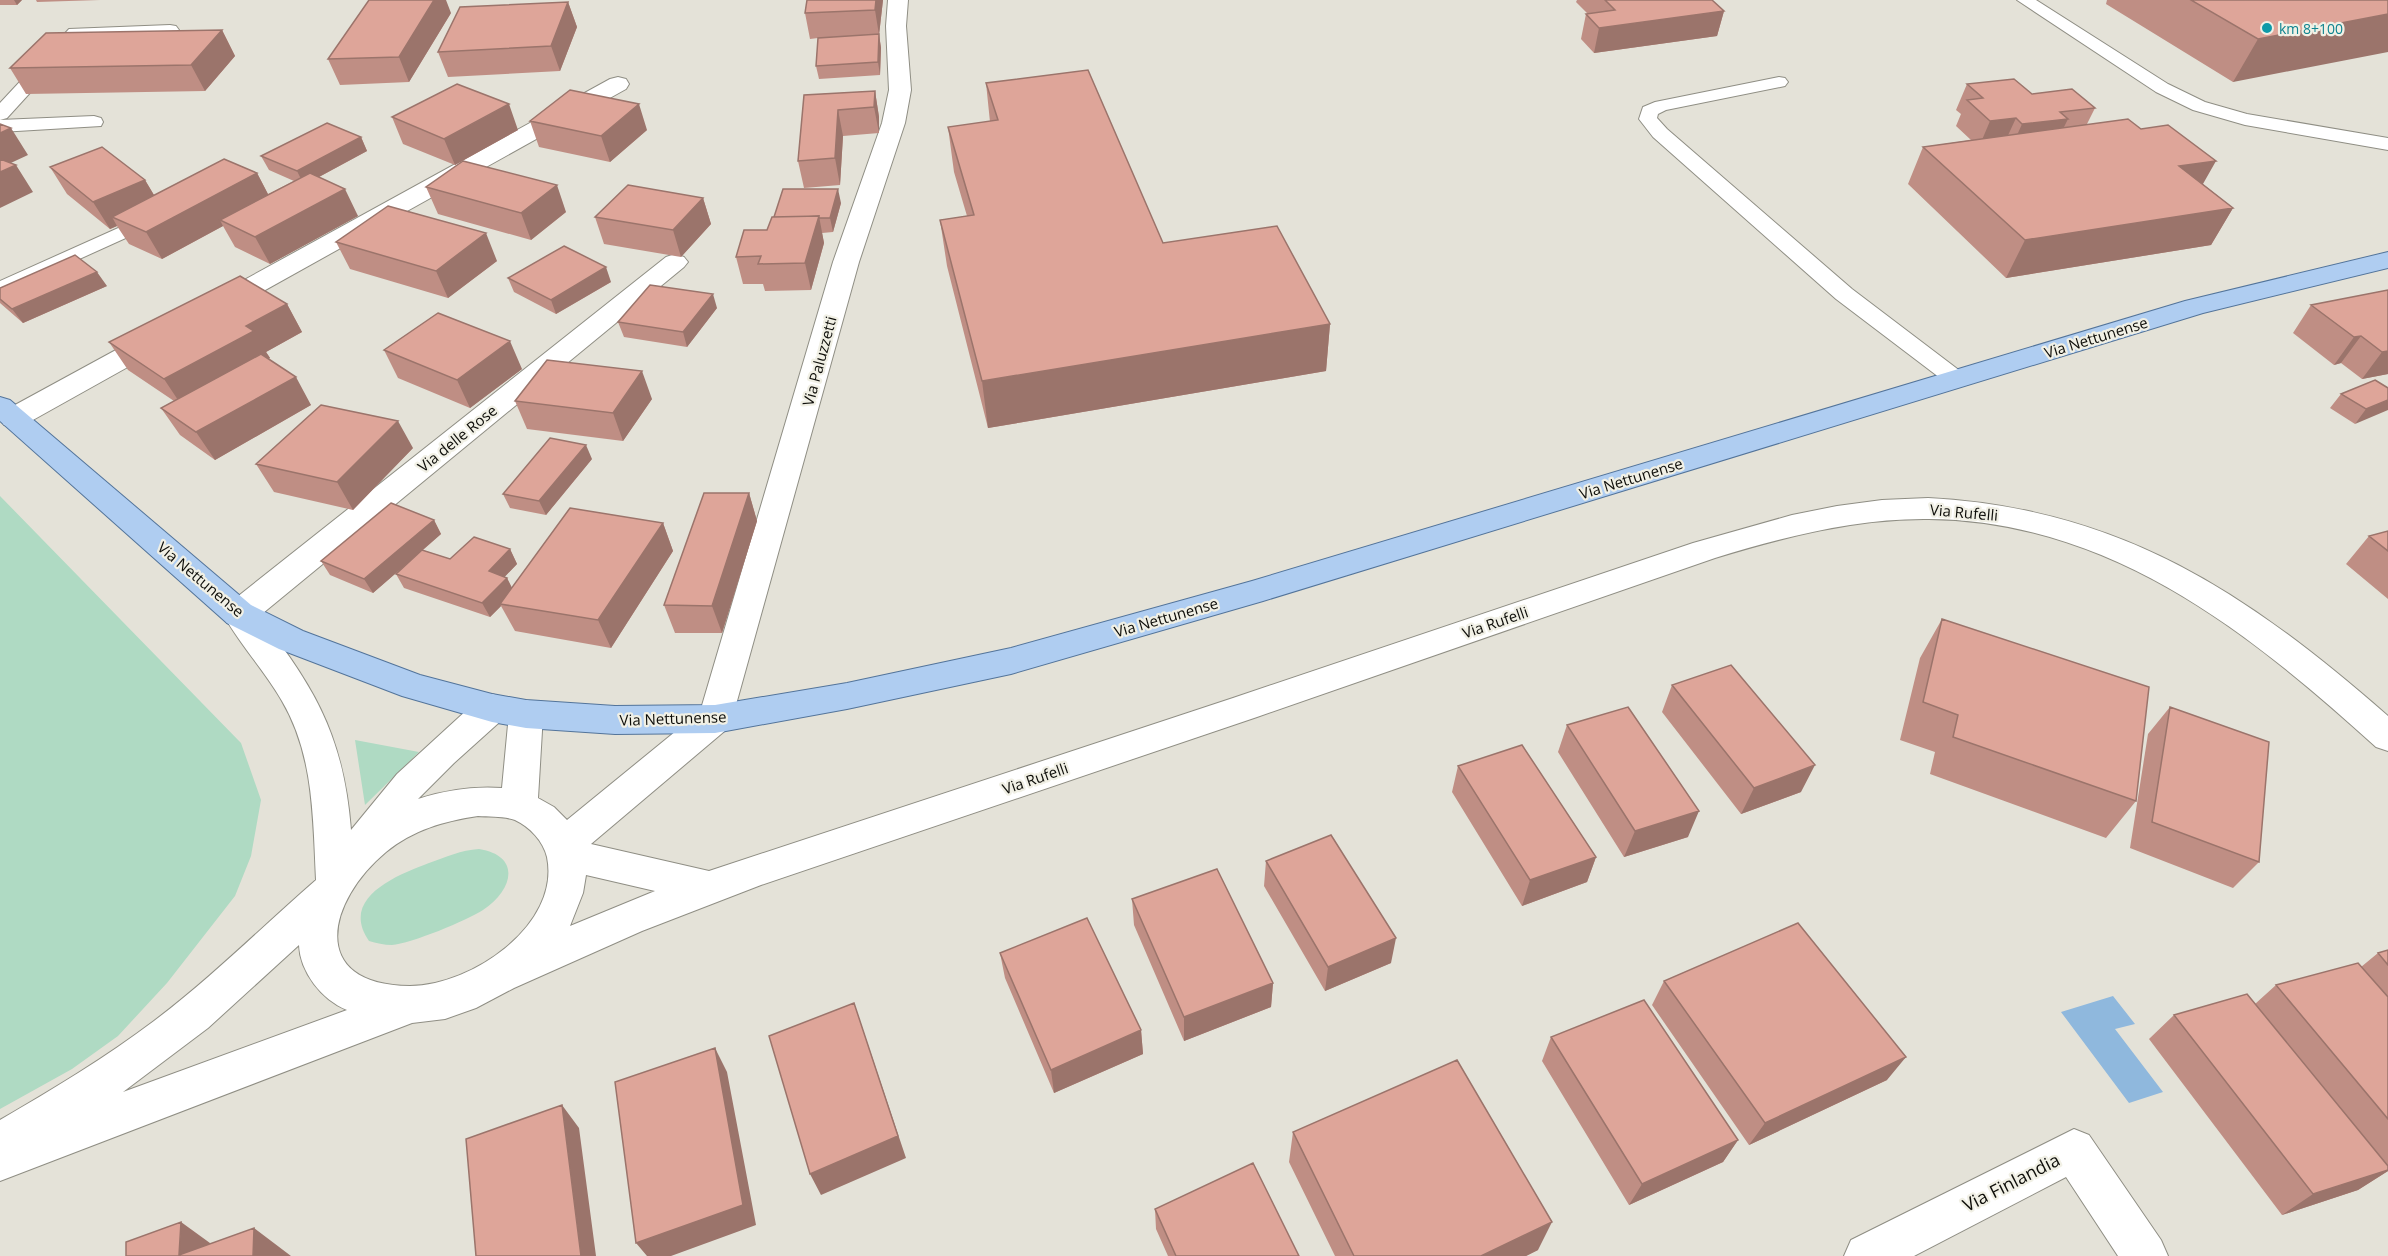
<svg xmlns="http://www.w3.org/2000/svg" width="2388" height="1256" font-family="'Open Sans',sans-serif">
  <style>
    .green { fill: #afdac3 }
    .water { fill: #8fb8dd }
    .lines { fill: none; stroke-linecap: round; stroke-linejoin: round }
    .service-casing { stroke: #8f8e84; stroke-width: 2 }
    .minor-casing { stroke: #8f8e84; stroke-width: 2 }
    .tertiary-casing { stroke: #8f8e84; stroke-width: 2 }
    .primary-casing { stroke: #53749a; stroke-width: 2 }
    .service { fill: #fff; fill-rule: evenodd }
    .minor { fill: #fff; fill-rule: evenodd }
    .tertiary { fill: #fff; fill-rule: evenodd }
    .primary { fill: #afcdf1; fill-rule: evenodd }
    .wall { fill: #bf8e84 }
    .shaded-wall { fill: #9b746b }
    .building { fill: #dea599; stroke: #9b746b; stroke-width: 1.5 }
    .culture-dot { fill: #0f9aa8; stroke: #f1f0e5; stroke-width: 2 }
    .labels { text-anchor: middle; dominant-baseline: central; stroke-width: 4.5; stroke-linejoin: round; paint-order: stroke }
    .far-culture-label { font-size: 14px; fill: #0d838f; stroke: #f1f0e5; text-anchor: start }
    .street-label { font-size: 15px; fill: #0d0d09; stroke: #f1f0e5 }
    .near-street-label { font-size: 18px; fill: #0d0d09; stroke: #f1f0e5 }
  </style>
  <rect width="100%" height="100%" fill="#e4e2d8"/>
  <path class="green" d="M0,496L241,743L261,800L251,856L235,896L167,983L118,1036L72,1069L0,1109Z
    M355,740L419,752L365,805Z
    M479,849C522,856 513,890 483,910C468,920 410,944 392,945C384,945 376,943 369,941C339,898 397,875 429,863C446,857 461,850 479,849Z"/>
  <path class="water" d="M2113,996L2135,1024L2115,1029L2163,1092L2129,1103L2061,1012Z"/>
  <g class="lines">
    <defs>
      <path id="service" d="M2017,0H2036L2168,84L2205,102L2247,114L2388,138V150L2245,125L2193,110L2156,92Z
        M170,25L176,26L179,30L176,34L80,38L7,118L0,120V103L69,29Z
        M1779,77L1785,78L1788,82L1785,86L1666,110L1658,114L1657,118L1667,129L1852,289L1964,374L1967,379L1964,384L1956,386L1948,384L1836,299L1653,137L1639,119L1643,107L1655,102Z
        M94,116L101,118L103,122L101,126L0,132V120Z
        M154,212L161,214L164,218L161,222L0,295V281Z"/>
      <path id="minor" d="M888,0H908L906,26L911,90L905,123L859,262L732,719L727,729L715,733L703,729L698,719L833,262L882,123L889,90L886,26Z
        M618,77L626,79L629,84L626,89L224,313L215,315L206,313L202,307L206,301L610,79Z
        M675,254L684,257L688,262L684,267L251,623L239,626L227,623L223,614L227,605L666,257Z
        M159,330L169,332L173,338L169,344L24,425L14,427L4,425L0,419L4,411L149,332Z
        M2074,1129L2089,1135L2161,1240L2168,1256H2118L2066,1177L1914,1256H1844L1851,1240Z"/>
      <path id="tertiary" d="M1928,498C2121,508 2247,593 2388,716V751L2376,747C2248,631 2110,521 1929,519C1856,518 1784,537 1715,558L1257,717L761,885L642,931L514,988L476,1008L445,1019L412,1023L0,1181V1120C53,1089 105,1058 154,1021C211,978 262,927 316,880C313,819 314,755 282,701C265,671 240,645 223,614L227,605L239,602L251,605C311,683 343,729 351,830L397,774L480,698L492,694L504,698L509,708L504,718L454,763L418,799C446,790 473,786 502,788L509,714L514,704L526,700L538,704L543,714L538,798L554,807L567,820L703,709L715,705L727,709L732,719L727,729L591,844L709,871L1233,698L1693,543L1792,515L1837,506L1882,500ZM478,816C490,817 504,816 515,820C530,827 543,841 547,857C561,925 471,986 410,986C307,985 327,901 386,852C413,830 444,821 478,816ZM586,875L655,891L570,926L583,893ZM299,945C300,972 322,1000 347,1010L123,1092L208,1028Z"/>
      <path id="primary" d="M2388,252V268L2203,313L1263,601L1011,674L847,709L715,733L615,734L526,728L492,722L402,696L279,649L227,623L0,421V397L10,400L251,605L303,631L420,675L492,694L526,700L615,706L715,705L847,683L1011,648L1252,581L2185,301Z"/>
    </defs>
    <use href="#service" class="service-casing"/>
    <use href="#minor" class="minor-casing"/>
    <use href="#tertiary" class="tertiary-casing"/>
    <use href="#primary" class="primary-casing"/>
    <use href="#service" class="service"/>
    <use href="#minor" class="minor"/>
    <use href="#tertiary" class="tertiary"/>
    <use href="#primary" class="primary"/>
  </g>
  <path class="wall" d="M0,0H22L17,5H0Z
    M36,0H100L37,2Z
    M883,0L879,35L881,48L880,75L819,79L816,66L818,38L810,39L805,13Z
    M1577,0H1712L1724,11L1717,36L1594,53L1581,39L1586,14H1588L1576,2Z
    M2107,0H2388L2233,82L2106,4Z
    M568,2L577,27L560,71L448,77L438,52Z
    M451,13L409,82L340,85L328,59Z
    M222,30L235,56L205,91L26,94L10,68Z
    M986,83L1163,243L1330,324L1326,371L988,428L947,266L940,220L967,216L954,172L948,127L990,122Z
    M1967,84L2032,94L2095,108L2087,124L2203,184L2233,208L2211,245L2006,278L1908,184L1923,147L1971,140L1956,126L1961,114L1956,110Z
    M875,91L879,117V133L843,136L840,185L804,188L798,161L804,95Z
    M392,117L518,130L455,165L403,144Z
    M530,121L647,130L610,162L539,147Z
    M361,137L367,151L319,177L358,216L270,264L235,247L223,226L162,259L129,244L117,226L110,229L67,194L50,167L145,180L154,195L257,173L268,194L294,181L269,170L261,156Z
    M426,187L566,212L531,240L438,214Z
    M703,198L711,224L681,257L604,244L595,217Z
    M841,203L833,232L822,233L824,243L811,290L765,291L763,284H743L736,257L767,230L774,217Z
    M336,242L497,261L448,298L350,269Z
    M508,278L611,282L556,314L514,292Z
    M107,286L23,323L0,303V288Z
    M2388,290V374L2362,379L2341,363L2334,365L2293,333L2311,305Z
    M287,304L302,332L266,352L270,358L268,359L311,405L215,460L180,435L161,408L174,401L128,370L109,342Z
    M717,308L687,347L624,337L618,322Z
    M384,350L522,369L470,408L398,378Z
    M2388,388L2355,424L2330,408L2341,394Z
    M652,399L623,441L527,429L515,401Z
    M413,448L353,510L274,492L256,464Z
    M592,459L546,515L510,508L503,494Z
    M749,493L757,521L722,633H675L664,605Z
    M434,520L441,534L423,550L450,559L510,549L517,564L504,577L507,578L512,588L663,523L673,551L611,648L515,631L501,606L490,617L404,588L396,574L403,567L373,593L330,575L321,561Z
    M2388,531V599L2346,564L2369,536Z
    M1942,619L2136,801L2106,838L1930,774L1935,752L1900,740L1920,658Z
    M1672,685L1801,792L1741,814L1662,712Z
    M2170,707L2259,862L2233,888L2130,848L2148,734Z
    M1567,725L1688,837L1624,857L1558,752Z
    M1458,766L1596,857L1587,882L1522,906L1452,792Z
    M1266,861L1391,963L1325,991L1264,886Z
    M1132,899L1273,983L1271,1007L1184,1041L1134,925Z
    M2388,950V1171L2358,1190L2282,1215L2149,1039L2174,1015L2255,1004L2276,985L2361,967L2378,953Z
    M1000,953L1141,1030L1143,1054L1054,1093L1005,978Z
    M1664,981L1887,1080L1749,1145L1652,1005Z
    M1551,1037L1738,1140L1723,1162L1629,1205L1542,1061Z
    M1293,1132L1538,1250L1526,1256H1335L1289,1162Z
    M1155,1209L1299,1256H1168L1156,1229Z"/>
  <path class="shaded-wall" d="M14,0H22L17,5Z
    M434,0H446L451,13L409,82L399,57Z
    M876,0H883L879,35L875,10Z
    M568,2L577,27L560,71L551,46Z
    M1724,11L1717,36L1594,53L1599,28Z
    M2388,14V52L2233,82L2258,39Z
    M222,30L235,56L205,91L191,65Z
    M879,34L881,48L880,75L878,62Z
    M875,91L879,117V133L874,107Z
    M509,104L518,130L455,165L444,139Z
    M639,104L647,130L610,162L601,136Z
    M838,110L843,136L840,185L835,158Z
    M2016,118L2004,144L1979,147L1990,121Z
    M2068,119L2055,145L2010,151L2022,124Z
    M11,128L28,155L0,168V133Z
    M361,137L367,151L304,185L297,171Z
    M2216,161L2195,198L2179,166Z
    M16,165L33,192L0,208V172Z
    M257,173L271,200L220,220L223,226L162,259L146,232Z
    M145,180L161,207L112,217L117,226L110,229L93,202Z
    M557,185L566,212L531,240L521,213Z
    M345,189L358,216L270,264L255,237Z
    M838,189L841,203L833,232L830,218Z
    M703,198L711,224L681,257L673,230Z
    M2233,208L2211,245L2006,278L2025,240Z
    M819,216L824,243L811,290L805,263Z
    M486,233L497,261L448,298L436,271Z
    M606,267L611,282L556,314L551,300Z
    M97,272L107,286L23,323L12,309Z
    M713,294L717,308L687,347L683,332Z
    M287,304L302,332L266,352L270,358L182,406L164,379L246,326Z
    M1330,324L1326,371L988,428L982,381Z
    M2361,336L2341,363L2334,365L2354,337Z
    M510,341L522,369L470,408L457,380Z
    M2388,351V374L2362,379L2382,352Z
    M642,371L652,399L623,441L613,413Z
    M296,377L311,405L215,460L196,432Z
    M2388,400V410L2355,424L2366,409Z
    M398,421L413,448L353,510L337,482Z
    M586,445L592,459L546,515L539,501Z
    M749,493L757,521L722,633L712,606Z
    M434,520L441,534L373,593L364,579Z
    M663,523L673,551L611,648L598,620Z
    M510,549L517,564L496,586L489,571Z
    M507,578L514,592L500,604L501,606L490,617L482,603Z
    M1815,765L1801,792L1741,814L1754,788Z
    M1699,811L1688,837L1624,857L1635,831Z
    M1596,857L1587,882L1522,906L1530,880Z
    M1396,938L1391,963L1325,991L1328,967Z
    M1273,983L1271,1007L1184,1041V1017Z
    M854,1003L906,1158L821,1195L810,1174Z
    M1141,1030L1143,1054L1054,1093L1051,1070Z
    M715,1048L727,1072L756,1225L671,1256H647L636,1243Z
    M1906,1057L1887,1080L1749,1145L1765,1123Z
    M562,1105L579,1128L596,1256H581Z
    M1738,1140L1723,1162L1629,1205L1642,1184Z
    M2388,1168V1171L2358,1190L2282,1215L2313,1194Z
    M181,1222L221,1251L179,1255Z
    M1552,1222L1538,1250L1526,1256H1481Z
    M254,1228L291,1256H253Z"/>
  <path class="building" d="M369,0H434L399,57L328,59Z
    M807,0H876L875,10L805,13Z
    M1605,0H1712L1724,11L1599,28L1586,14L1615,10Z
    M2191,0H2388V14L2258,39Z
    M568,2L551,46L438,52L460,7Z
    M222,30L191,65L10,68L46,33Z
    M879,34L878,62L816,66L818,38Z
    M1088,70L1163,243L1277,226L1330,324L982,381L940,220L974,215L948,127L998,120L986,83Z
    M2014,79L2032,94L2072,89L2095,108L2060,112L2068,119L2022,124L2016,118L1990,121L1967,100L1983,98L1967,84Z
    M457,84L509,104L444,139L392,117Z
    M570,90L639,104L601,136L530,121Z
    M875,91L874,107L838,110L835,158L798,161L804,95Z
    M2128,119L2141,129L2168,125L2216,161L2179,166L2233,208L2025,240L1923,147Z
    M327,123L361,137L297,171L261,156Z
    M0,124L11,128L0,133Z
    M102,147L145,180L93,202L50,167Z
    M0,159L16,165L0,172Z
    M224,159L257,173L146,232L112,217Z
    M463,161L557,185L521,213L426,187Z
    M310,173L345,189L255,237L220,220Z
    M628,185L703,198L673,230L595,217Z
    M783,189H838L830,218H819V216L774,217Z
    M388,206L486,233L436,271L336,242Z
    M819,216L805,263L758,264L761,256L736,257L744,230H767L772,217Z
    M564,246L606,267L551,300L508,278Z
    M75,255L97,272L12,309L0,299V288Z
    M240,276L287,304L246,326L254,331L164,379L109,342Z
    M650,285L713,294L683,332L618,322Z
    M2388,290V351L2382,352L2361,336L2354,337L2311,305Z
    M438,313L510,341L457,380L384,350Z
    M261,354L296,377L196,432L161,408Z
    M547,360L642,371L613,413L515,401Z
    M2375,380L2388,388V400L2366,409L2341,394Z
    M321,405L398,421L337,482L256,464Z
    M550,438L586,445L539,501L503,494Z
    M704,493H749L712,606L664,605Z
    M391,503L434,520L364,579L321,561Z
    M570,508L663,523L598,620L500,604Z
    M2388,531V551L2369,536Z
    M474,537L510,549L489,571L507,578L482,603L396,574L422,550L450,559Z
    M1942,619L2149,687L2136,801L1953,737L1958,715L1923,702Z
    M1731,665L1815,765L1754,788L1672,685Z
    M1628,707L1699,811L1635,831L1567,725Z
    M2170,707L2269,742L2259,862L2152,822Z
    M1522,745L1596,857L1530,880L1458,766Z
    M1331,835L1396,938L1328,967L1266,861Z
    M1217,869L1273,983L1184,1017L1132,899Z
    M1087,918L1141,1030L1051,1070L1000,953Z
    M1798,923L1906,1057L1765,1123L1664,981Z
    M2388,950V965L2378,953Z
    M2358,963L2388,997V1119L2276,985Z
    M2247,994L2388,1166V1170L2313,1194L2174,1015Z
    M1644,1000L1738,1140L1642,1184L1551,1037Z
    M854,1003L898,1136L810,1174L769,1036Z
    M715,1048L743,1205L636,1243L615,1082Z
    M1457,1060L1552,1222L1481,1256H1354L1293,1132Z
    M562,1105L581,1256H476L466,1139Z
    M1253,1163L1299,1256H1176L1155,1209Z
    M181,1222L179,1255L254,1228L253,1256H126V1242Z"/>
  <circle class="culture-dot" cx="2267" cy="28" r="6"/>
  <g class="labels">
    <g class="far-culture-label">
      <text x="2279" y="28">km 8+100</text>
    </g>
    <g class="street-label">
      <text transform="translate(2096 337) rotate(-17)">Via Nettunense</text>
      <text transform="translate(819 361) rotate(-75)">Via Paluzzetti</text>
      <text transform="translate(457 438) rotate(-39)">Via delle Rose</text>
      <text transform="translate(1631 478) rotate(-17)">Via Nettunense</text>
      <text transform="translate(1964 512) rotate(5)">Via Rufelli</text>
      <text transform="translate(201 579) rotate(40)">Via Nettunense</text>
      <text transform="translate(1166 617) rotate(-16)">Via Nettunense</text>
      <text transform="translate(1495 622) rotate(-19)">Via Rufelli</text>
      <text transform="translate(673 718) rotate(-2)">Via Nettunense</text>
      <text transform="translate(1035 778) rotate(-19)">Via Rufelli</text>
    </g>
    <g class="near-street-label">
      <text transform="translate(2011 1182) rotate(-27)">Via Finlandia</text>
    </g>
  </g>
</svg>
